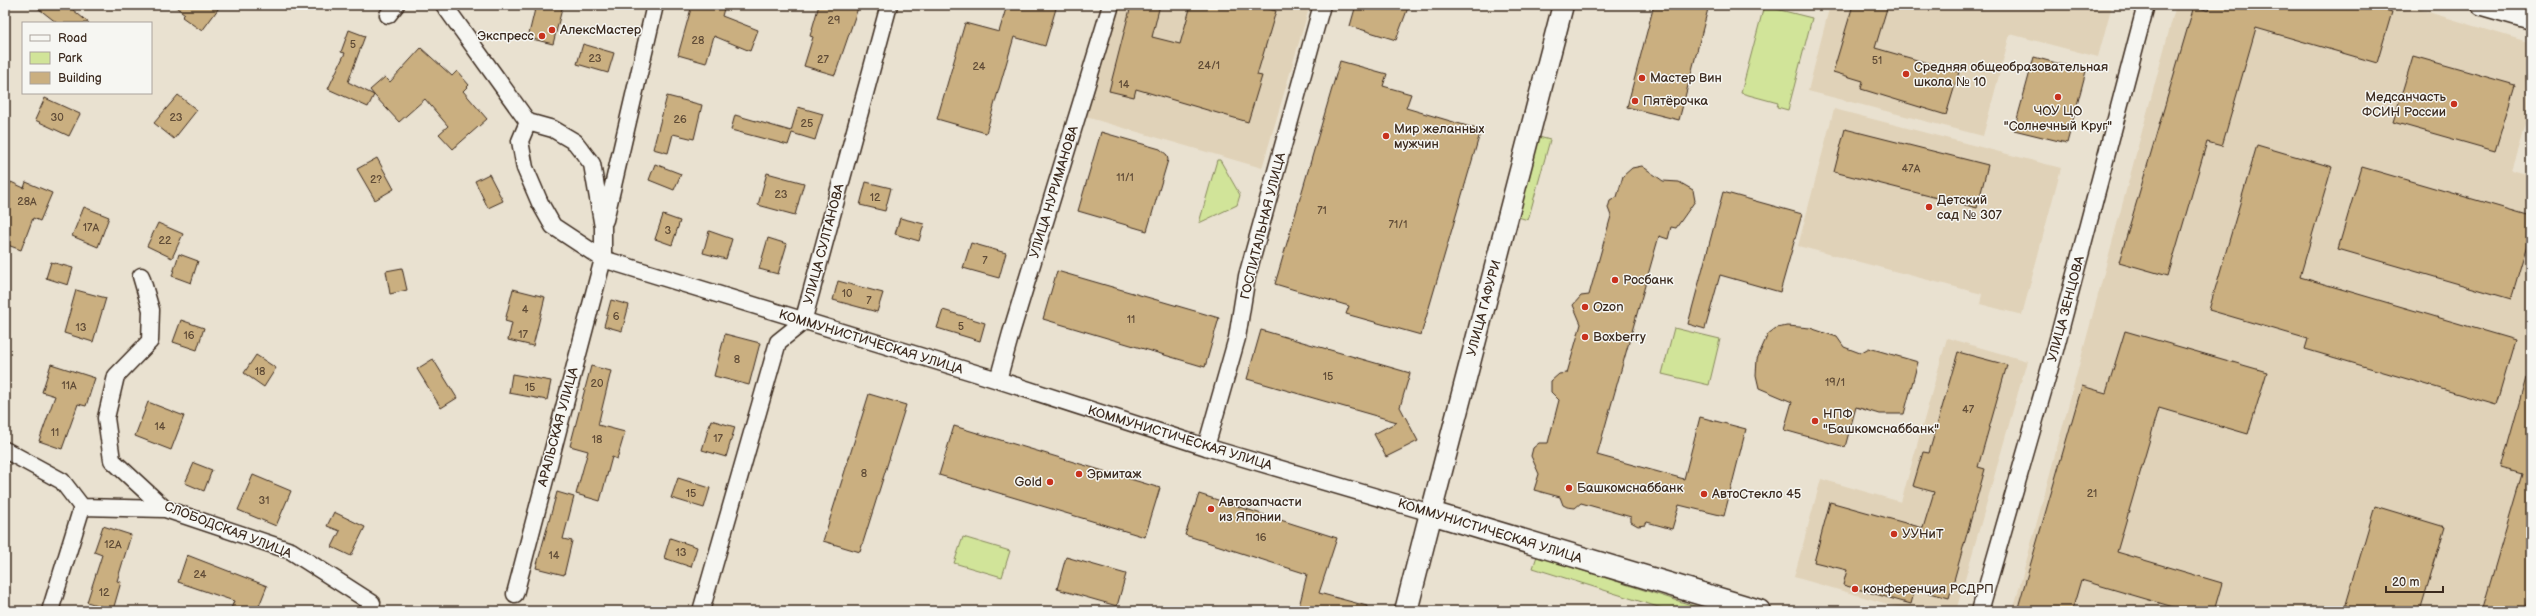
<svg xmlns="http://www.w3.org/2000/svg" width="2536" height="616" font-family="'Balsamiq Sans',sans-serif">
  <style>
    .built { fill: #e0d2b8 }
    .green { fill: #d1e499; stroke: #86875c }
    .building { fill: #caaf80; stroke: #3b2a1e }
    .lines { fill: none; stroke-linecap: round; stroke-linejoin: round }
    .minor-casing { stroke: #3b2a1e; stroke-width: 19 }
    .tertiary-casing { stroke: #3b2a1e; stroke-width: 23 }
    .secondary-casing { stroke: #3b2a1e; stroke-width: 25 }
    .minor { stroke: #f6f6f2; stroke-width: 16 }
    .tertiary { stroke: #f6f6f2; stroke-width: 20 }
    .secondary { stroke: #f6f6f2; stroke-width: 22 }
    .poi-dot { fill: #c8321e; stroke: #f6f6f2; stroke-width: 1.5 }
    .labels { text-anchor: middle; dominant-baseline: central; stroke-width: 3; stroke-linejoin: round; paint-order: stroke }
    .number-label { font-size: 11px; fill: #5f4b36 }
    .poi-label { font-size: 13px; fill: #3b2a1e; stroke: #f6f6f2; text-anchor: start }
    .street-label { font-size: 13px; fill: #3b2a1e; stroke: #f6f6f2 }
  </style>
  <rect width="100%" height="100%" fill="#e9e1d0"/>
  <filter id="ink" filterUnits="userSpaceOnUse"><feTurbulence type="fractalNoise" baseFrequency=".025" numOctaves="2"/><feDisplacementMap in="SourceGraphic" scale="8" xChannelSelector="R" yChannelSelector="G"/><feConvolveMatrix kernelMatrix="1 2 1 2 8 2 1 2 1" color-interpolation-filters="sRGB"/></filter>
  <g filter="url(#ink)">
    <path class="built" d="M1119,5H1310L1262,168L1086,117Z
      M1830,5H2112L2098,57L2010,34L1983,136L1808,91Z
      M2176,5H2405L2531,43V105L2511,170L2531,175V603L2529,611H2013Z
      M1834,109L2061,168L2022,315L1980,304L1982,294L1798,246Z
      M1947,338L2027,361L1956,611H1912L1794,577L1821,479L1901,502Z"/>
    <path class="green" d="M1764,6L1812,18L1788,110L1777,107L1778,103L1741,93Z
      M1539,137L1550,140L1528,220L1518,217Z
      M1217,160H1220L1240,195L1237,205L1199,223Z
      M1674,328L1720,339L1709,385L1662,374Z
      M963,537L1010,551L1002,577L954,563Z
      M1537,556L1710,611H1671L1533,568Z"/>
    <path class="building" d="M34,5H67L89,23H57Z
      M173,5H221L202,31L182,17L185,14Z
      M536,5H563L553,44L528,38Z
      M692,5H725L722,16L758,30L750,51L714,36L706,63L678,55Z
      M819,5H859L835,75L804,66L813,37L810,36Z
      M1007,5H1057L1045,46L1014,37L986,133L937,119L965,23L999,32Z
      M1131,5H1160L1152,37L1180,44L1191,5H1255L1276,11L1257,75L1262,76L1248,122L1136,89L1134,97L1109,91Z
      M1356,5H1409L1396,40L1350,26Z
      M1654,5H1709L1679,120L1627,107Z
      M1853,5H1888L1875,48L1959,72L1946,115L1861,89L1863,81L1833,72Z
      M2210,5H2367L2392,12L2377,63L2256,28L2222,146L2207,142L2168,276L2119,262L2194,6L2209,11Z
      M349,30L365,36L348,82L374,95L370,90L385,77L390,82L421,48L452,76L457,71L469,85L463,91L487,119L453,149L439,134L448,126L425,99L399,122L374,95L368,107L328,89L345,53L341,52Z
      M583,44L614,53L608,73L577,64Z
      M2413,56L2515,85L2495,151L2393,122Z
      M2034,57L2086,71L2067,143L2014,130Z
      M1340,61L1387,74L1383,86L1411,94L1406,108L1481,130L1421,335L1346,314L1349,306L1275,284Z
      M178,95L197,110L174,139L154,123Z
      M667,96L702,105L694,139L673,134L668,153L653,149Z
      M45,98L80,114L69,136L35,120Z
      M798,107L823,114L815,140L792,133L788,145L731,130L735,115L791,131Z
      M1845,129L1988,165L1977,208L1834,172Z
      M1101,132L1160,149L1167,155L1168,160L1147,231L1078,211Z
      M2257,145L2332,167L2300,277L2515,340L2496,405L2305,349L2308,339L2209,310Z
      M377,158L394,189L375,200L357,169Z
      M655,164L681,174L674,190L649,180Z
      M1642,166L1663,181L1679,182L1693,190L1695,201L1676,228L1671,227L1668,239L1659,236L1597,455L1684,479L1700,417L1746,429L1724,516L1679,505L1672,529L1647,522L1645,525L1638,526L1631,522V517L1581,503L1575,508L1567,507L1563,505L1560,497L1534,490L1539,474L1531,456L1533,448L1539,443H1548L1559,400L1551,392V381L1559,374L1567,373L1581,324L1573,305L1581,296L1589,295L1611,216L1608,208L1610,201L1617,197L1623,176L1632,168Z
      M2362,167L2531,216V231L2511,299L2338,249Z
      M767,173L804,183L795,215L758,205Z
      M489,174L503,201L488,208L475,181Z
      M11,182L24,188L26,182L52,193L40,221L33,218L21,250L5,244V196Z
      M866,182L891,188L885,211L860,205Z
      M1723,192L1802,214L1780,292L1720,275L1705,329L1688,324Z
      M84,207L109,217L98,247L72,236Z
      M663,215L680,221L672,245L655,239Z
      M900,218L924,224L919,241L895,234Z
      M158,223L183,234L172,258L147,246Z
      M709,231L732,239L726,259L703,253Z
      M768,238L787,244L778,274L759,269Z
      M971,243L1006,253L999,278L963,268Z
      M179,254L198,261L191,283L172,276Z
      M51,262L73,268L68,285L46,278Z
      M402,268L407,290L390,294L386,271Z
      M1057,271L1219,318L1205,367L1043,319Z
      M838,281L883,293L877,312L833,300Z
      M513,289L545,297L533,346L508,340L512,323L505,321Z
      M76,290L106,298L93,342L64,333Z
      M611,300L629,305L622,331L604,326Z
      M943,310L985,323L980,341L937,328Z
      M181,320L204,328L197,350L173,342Z
      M1788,326L1810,328L1837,337L1844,347L1860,353L1869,348L1918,362L1904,414H1879L1856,407L1845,447L1784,430L1792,402L1759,388L1756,375L1757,359L1768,334L1776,328Z
      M1261,330L1410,373L1400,407L1418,441L1386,457L1374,434L1397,422L1247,379Z
      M2125,331L2267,372L2248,434L2159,408L2117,552L2222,583L2214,611H2187L2081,580L2072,611H2017L2082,386L2106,393Z
      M725,334L760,343L749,385L714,376Z
      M1958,352L2007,365L1978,467L1985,469L1949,598L1915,589L1911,604L1843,585L1847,570L1814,562L1830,502L1923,528L1934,492L1913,486L1923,452L1929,453Z
      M256,355L276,368L264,387L244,373Z
      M433,359L457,398L441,408L417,369Z
      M51,364L95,378L86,406L78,404L62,449L39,441L55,396L42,392Z
      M591,366L611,371L598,425L625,432L617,459L612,457L600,501L576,494L588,451L570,446Z
      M512,374L551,381L547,400L509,393Z
      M2526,378L2531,379V592L2525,611H2482L2522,474L2501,468Z
      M869,394L906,405L860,552L823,541Z
      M148,402L184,416L171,450L135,436Z
      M711,420L735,427L726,457L702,450Z
      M954,426L1160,488L1145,537L939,475Z
      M194,463L212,470L204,491L185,483Z
      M253,475L291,491L276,526L238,510Z
      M678,478L710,488L704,508L671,498Z
      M557,492L574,497L563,539L572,541L564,575L536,568Z
      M1199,494L1337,538L1319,593L1367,606L1366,611H1298L1307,574L1185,535Z
      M2375,506L2445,527L2420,611H2344Z
      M334,512L365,527L351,556L332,547L340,531L327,526Z
      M103,526L131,535L117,581L121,582L113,610L87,602L102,555L94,552Z
      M670,538L697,547L691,567L664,558Z
      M187,555L267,586L257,611H230L234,601L178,582Z
      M1066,557L1126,574L1117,606L1057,589Z"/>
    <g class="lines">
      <defs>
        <path id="minor" d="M444,5L528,122L553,129L575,142L592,164L603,227V259L553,226L540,203L525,168L520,141L528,122
          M388,15L396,5
          M605,220L655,5
          M141,276L151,310L150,341L116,376L106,418L112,460L165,509L291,551L372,603
          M998,380L1011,333L1111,5
          M1206,447L1237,338L1247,276L1322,5
          M5,450L62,481L82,507
          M515,594L603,259L998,380L1206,447L1431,513
          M50,611L82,507L165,509
          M701,611L778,342L803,322L889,5
          M1980,611L2055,350L2146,5"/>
        <path id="tertiary" d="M2482,5L2531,19
          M1431,513L1563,5"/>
        <path id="secondary" d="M1406,611L1431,513L1759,611"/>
      </defs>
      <use href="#minor" class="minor-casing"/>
      <use href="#tertiary" class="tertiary-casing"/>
      <use href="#secondary" class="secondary-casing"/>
      <use href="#minor" class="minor"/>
      <use href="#tertiary" class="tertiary"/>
      <use href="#secondary" class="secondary"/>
    </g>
  </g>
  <g class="poi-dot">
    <circle cx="552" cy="30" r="4"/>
    <circle cx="542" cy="36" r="4"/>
    <circle cx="1906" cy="74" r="4"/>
    <circle cx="1642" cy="78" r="4"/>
    <circle cx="2058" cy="97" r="4"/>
    <circle cx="1635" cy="101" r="4"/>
    <circle cx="2454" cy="104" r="4"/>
    <circle cx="1386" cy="136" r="4"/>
    <circle cx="1929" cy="207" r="4"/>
    <circle cx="1615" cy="280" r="4"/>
    <circle cx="1585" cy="307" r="4"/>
    <circle cx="1585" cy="337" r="4"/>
    <circle cx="1815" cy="421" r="4"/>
    <circle cx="1079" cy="474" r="4"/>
    <circle cx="1050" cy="482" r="4"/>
    <circle cx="1569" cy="488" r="4"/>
    <circle cx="1704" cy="494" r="4"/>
    <circle cx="1211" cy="509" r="4"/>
    <circle cx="1894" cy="534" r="4"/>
    <circle cx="1855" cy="589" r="4"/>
  </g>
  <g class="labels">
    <g class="number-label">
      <text x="834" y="20">29</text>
      <text x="698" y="40">28</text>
      <text x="353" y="44">5</text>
      <text x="595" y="58">23</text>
      <text x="823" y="59">27</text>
      <text x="1877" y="60">51</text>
      <text x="1209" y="65">24/1</text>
      <text x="979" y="66">24</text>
      <text x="1124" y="84">14</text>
      <text x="57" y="117">30</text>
      <text x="176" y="117">23</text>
      <text x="680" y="119">26</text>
      <text x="807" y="123">25</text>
      <text x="1911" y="168">47А</text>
      <text x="1125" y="177">11/1</text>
      <text x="376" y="179">2?</text>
      <text x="781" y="194">23</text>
      <text x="875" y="197">12</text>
      <text x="27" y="201">28А</text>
      <text x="1322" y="210">71</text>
      <text x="1398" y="224">71/1</text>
      <text x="91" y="227">17А</text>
      <text x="668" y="230">3</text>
      <text x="165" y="240">22</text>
      <text x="985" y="260">7</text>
      <text x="847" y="293">10</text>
      <text x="869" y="300">7</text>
      <text x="525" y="309">4</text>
      <text x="616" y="316">6</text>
      <text x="1131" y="319">11</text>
      <text x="961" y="326">5</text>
      <text x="81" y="327">13</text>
      <text x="523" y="334">17</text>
      <text x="189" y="335">16</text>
      <text x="737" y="359">8</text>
      <text x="260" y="371">18</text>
      <text x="1328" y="376">15</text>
      <text x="1835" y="382">19/1</text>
      <text x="597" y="383">20</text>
      <text x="69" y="385">11А</text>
      <text x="530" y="387">15</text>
      <text x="1968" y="409">47</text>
      <text x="160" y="426">14</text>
      <text x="55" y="432">11</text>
      <text x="718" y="438">17</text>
      <text x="597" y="439">18</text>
      <text x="864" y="473">8</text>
      <text x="691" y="493">15</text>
      <text x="2092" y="493">21</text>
      <text x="264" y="500">31</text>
      <text x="1261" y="537">16</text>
      <text x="113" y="544">12А</text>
      <text x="681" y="552">13</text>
      <text x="554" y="555">14</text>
      <text x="200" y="574">24</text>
      <text x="104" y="592">12</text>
    </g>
    <g class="poi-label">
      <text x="560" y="30">АлексМастер</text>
      <text x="534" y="36" text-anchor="end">Экспресс</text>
      <text x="1914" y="67">Средняя общеобразовательная<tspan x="1914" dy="15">школа № 10</tspan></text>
      <text x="1650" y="78">Мастер Вин</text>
      <text x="2446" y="97" text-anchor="end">Медсанчасть<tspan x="2446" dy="15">ФСИН России</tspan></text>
      <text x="1643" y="101">Пятёрочка</text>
      <text x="2058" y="111" text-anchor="middle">ЧОУ ЦО<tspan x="2058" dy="15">"Солнечный Круг"</tspan></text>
      <text x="1394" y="129">Мир желанных<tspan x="1394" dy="15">мужчин</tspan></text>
      <text x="1937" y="200">Детский<tspan x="1937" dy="15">сад № 307</tspan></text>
      <text x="1623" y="280">Росбанк</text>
      <text x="1593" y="307">Ozon</text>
      <text x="1593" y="337">Boxberry</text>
      <text x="1823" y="414">НПФ<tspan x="1823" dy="15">"Башкомснаббанк"</tspan></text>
      <text x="1087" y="474">Эрмитаж</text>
      <text x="1042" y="482" text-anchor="end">Gold</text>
      <text x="1577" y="488">Башкомснаббанк</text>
      <text x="1712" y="494">АвтоСтекло 45</text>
      <text x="1219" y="502">Автозапчасти<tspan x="1219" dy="15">из Японии</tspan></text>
      <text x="1902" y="534">УУНиТ</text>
      <text x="1863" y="589">конференция РСДРП</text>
    </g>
    <g class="street-label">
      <text transform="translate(1054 192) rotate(-73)">УЛИЦА НУРИМАНОВА</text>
      <text transform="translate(1263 226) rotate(-76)">ГОСПИТАЛЬНАЯ УЛИЦА</text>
      <text transform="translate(824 244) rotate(-75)">УЛИЦА СУЛТАНОВА</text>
      <text transform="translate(1484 308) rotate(-75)">УЛИЦА ГАФУРИ</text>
      <text transform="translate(2066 309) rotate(-75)">УЛИЦА ЗЕНЦОВА</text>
      <text transform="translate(871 342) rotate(17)">КОММУНИСТИЧЕСКАЯ УЛИЦА</text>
      <text transform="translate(558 427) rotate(-75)">АРАЛЬСКАЯ УЛИЦА</text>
      <text transform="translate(1180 438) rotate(17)">КОММУНИСТИЧЕСКАЯ УЛИЦА</text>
      <text transform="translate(228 530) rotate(21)">СЛОБОДСКАЯ УЛИЦА</text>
      <text transform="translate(1490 531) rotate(17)">КОММУНИСТИЧЕСКАЯ УЛИЦА</text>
    </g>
  </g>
  <rect width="2536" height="616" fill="none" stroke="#f6f6f2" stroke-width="20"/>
  <rect x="10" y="10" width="2516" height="596" fill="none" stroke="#3b2a1e" stroke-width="1.5" filter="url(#ink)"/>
  <rect x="22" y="22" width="130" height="72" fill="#f6f6f2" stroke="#aba49d"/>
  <rect x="30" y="35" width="20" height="6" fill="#f6f6f2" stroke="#aba49d"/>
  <text x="58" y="42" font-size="12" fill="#3b2a1e">Road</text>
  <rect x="30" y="52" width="20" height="12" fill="#d1e499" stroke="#aba49d"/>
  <text x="58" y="62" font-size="12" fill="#3b2a1e">Park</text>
  <rect x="30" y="72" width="20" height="12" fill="#caaf80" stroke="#aba49d"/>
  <text x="58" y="82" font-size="12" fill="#3b2a1e">Building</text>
  <path d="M2386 586v6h57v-6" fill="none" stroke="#3b2a1e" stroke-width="2"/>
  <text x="2392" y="586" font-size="12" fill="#3b2a1e" stroke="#f6f6f2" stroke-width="3" paint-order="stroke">20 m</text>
</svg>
